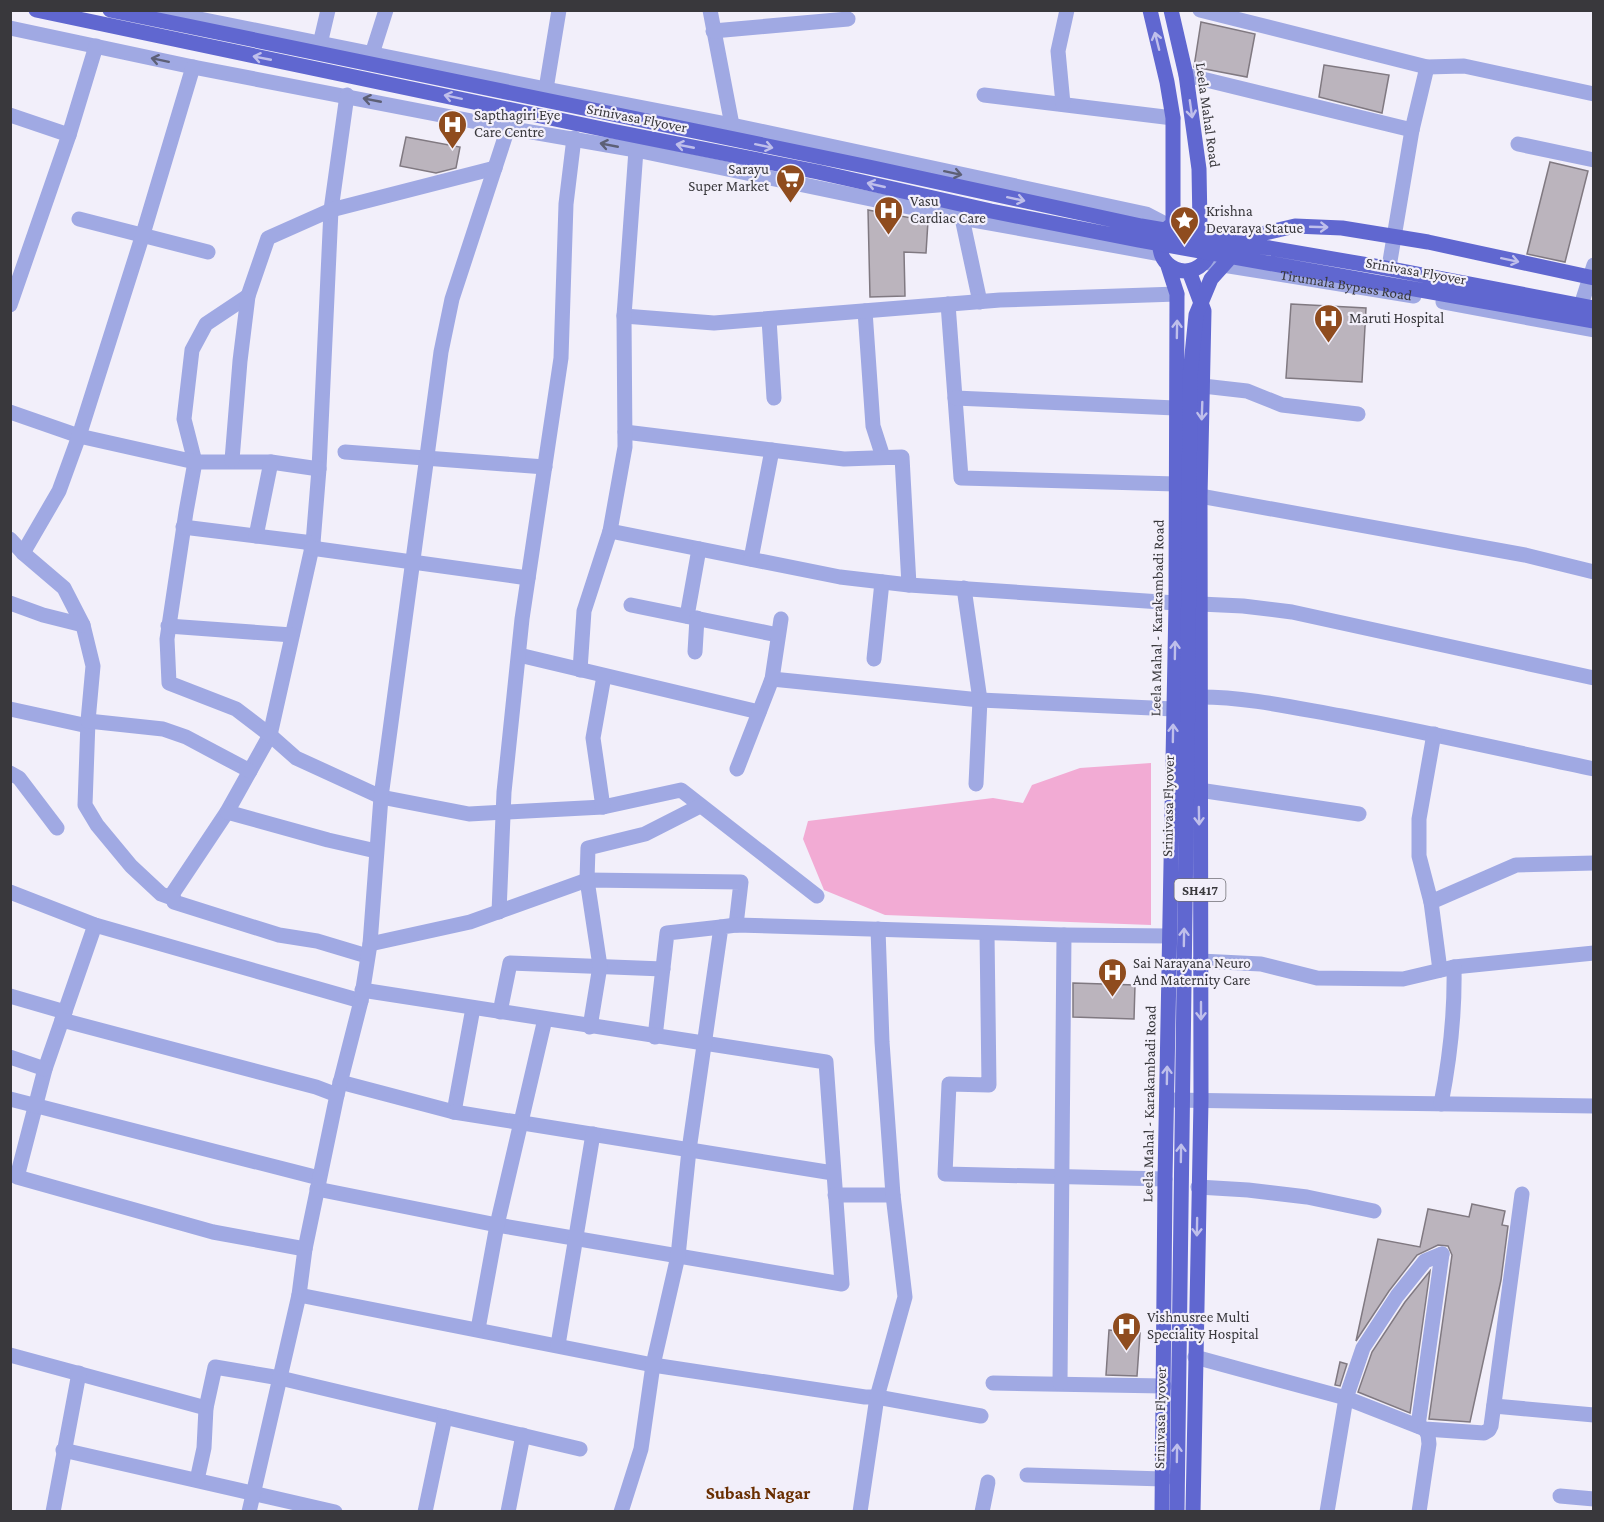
<svg xmlns="http://www.w3.org/2000/svg" width="1604" height="1522" font-family="'Crimson Pro',serif">
  <style>
    .green { fill: #f2abd4 }
    .building { fill: #bbb4bd; stroke: #807981; stroke-width: 1.5 }
    .lines { fill: none; stroke-linecap: round; stroke-linejoin: round }
    .minor { stroke: #a0a9e3; stroke-width: 15 }
    .major { stroke: #6067d0; stroke-width: 15 }
    .major-bridge { stroke: #6067d0; stroke-width: 15 }
    .oneway { stroke: #bfbfeb }
    .oneway2 { stroke: #5d6076 }
    .labels { text-anchor: middle; dominant-baseline: central; stroke-width: 4.5; stroke-linejoin: round; paint-order: stroke }
    .shield { fill: #f2effa; stroke: #706f75; stroke-width: 1.5 }
    .shield-label { font-size: 14px; font-weight: bold; fill: #39383c }
    .poi-label { font-size: 15px; fill: #39383c; stroke: #f2effa; text-anchor: start }
    .street-label { font-size: 15px; fill: #39383c; stroke: #f2effa }
    .quarter-label { font-size: 18px; font-weight: bold; fill: #692e00; stroke: #f2effa }
  </style>
  <rect width="100%" height="100%" fill="#f2effa"/>
  <path class="green" d="M1151,763V925L885,915L824,890L803,839L808,821L993,798L1023,803L1032,785L1080,768Z"/>
  <path class="building" d="M1201,22L1255,34L1247,77L1194,67Z
    M1324,65L1389,75L1382,113L1319,97Z
    M406,137L460,147L456,168L436,173L400,166Z
    M1550,162L1588,171L1565,262L1527,254Z
    M868,210L928,221L926,253L904,252L905,296L870,297Z
    M1291,304L1366,308L1362,382L1286,378Z
    M1073,983L1135,985L1134,1019L1073,1017Z
    M1472,1204L1505,1211L1502,1225L1508,1226L1501,1280L1470,1422L1429,1419L1452,1255L1448,1246L1438,1245L1417,1255L1389,1291L1356,1341L1378,1239L1420,1247L1428,1209L1469,1217Z
    M1430,1271L1410,1413L1358,1392L1372,1352L1405,1302Z
    M1109,1330L1140,1333L1137,1376L1106,1375Z
    M1340,1362L1347,1364L1340,1386L1335,1385Z"/>
  <g class="lines">
    <g class="minor">
      <path d="M155,10L546,89L732,125L1146,214L1169,226"/>
      <path d="M710,10L732,125"/>
      <path d="M1200,10L1427,67L1464,66L1594,94"/>
      <path d="M10,28L193,67L508,128L636,150L962,218L1161,254"/>
      <path d="M713,31L848,19"/>
      <path d="M320,44L328,10"/>
      <path d="M372,54L386,10"/>
      <path d="M1186,75L1412,130"/>
      <path d="M546,89L559,10"/>
      <path d="M347,95L331,210L319,469L313,543L270,735L227,812L173,893L174,902L279,935L317,941L367,956"/>
      <path d="M984,95L1173,118"/>
      <path d="M1063,104L1058,51L1067,10"/>
      <path d="M10,115L69,135"/>
      <path d="M1518,144L1594,160"/>
      <path d="M962,218L980,302"/>
      <path d="M79,219L208,252"/>
      <path d="M1390,261L1412,130L1427,67"/>
      <path id="s1" d="M1204,262L1414,296"/>
      <path d="M248,296L206,324L192,350L184,419L195,462L186,512L167,639L169,683L236,709L270,735L296,758L381,797L469,814L603,807L681,790L817,896"/>
      <path d="M1583,299L1594,265"/>
      <path d="M1443,302L1594,330"/>
      <path d="M948,304L961,478L1176,484"/>
      <path d="M10,305L69,135L96,46"/>
      <path d="M865,311L873,426L883,457"/>
      <path d="M624,316L714,323L1000,300L1177,294"/>
      <path d="M769,319L774,398"/>
      <path d="M1203,386L1247,391L1282,405L1358,414"/>
      <path d="M955,398L1175,408"/>
      <path d="M10,412L79,436L195,462H271L319,469"/>
      <path d="M625,432L844,459L902,457L909,585"/>
      <path d="M345,452L545,467"/>
      <path d="M232,460L240,361L248,296L268,238L331,210L495,168"/>
      <path d="M1200,496L1525,555L1594,572"/>
      <path d="M183,527L313,543"/>
      <path d="M610,531L840,577L909,585L1176,603"/>
      <path d="M256,536L271,462"/>
      <path d="M10,539L23,553L64,588L83,625L93,666L88,721L85,805L97,825L131,866L161,894L172,898"/>
      <path d="M311,548L528,578"/>
      <path d="M23,553L59,491L79,436L143,234L193,67"/>
      <path d="M751,559L772,450"/>
      <path d="M964,588L980,700L976,784"/>
      <path d="M10,603L43,615L83,625"/>
      <path d="M1200,604L1243,606L1292,612L1594,678"/>
      <path d="M631,605L778,635"/>
      <path d="M687,616L699,549"/>
      <path d="M168,626L292,635"/>
      <path d="M695,652L697,618"/>
      <path d="M519,655L759,712"/>
      <path d="M874,659L882,582"/>
      <path d="M580,670L584,611L610,531L625,447L624,316L636,150"/>
      <path d="M772,679L980,700L1174,709"/>
      <path d="M1200,697C1248,697 1295,708 1341,716C1426,732 1510,751 1594,769"/>
      <path d="M10,709L88,726"/>
      <path d="M88,721L163,729L186,737L250,771"/>
      <path d="M1434,734L1419,819V856L1431,902L1440,970"/>
      <path d="M737,769L772,679L781,619"/>
      <path d="M10,773L19,778L57,828"/>
      <path d="M1199,790L1359,814"/>
      <path d="M603,807L593,738L604,676"/>
      <path d="M227,812L328,840L376,851"/>
      <path d="M10,892L95,925L361,1001"/>
      <path d="M1431,902L1516,865L1594,863"/>
      <path d="M499,912L504,792L522,619L561,358L566,204L574,138"/>
      <path d="M95,925L45,1069L17,1177L213,1232L305,1249"/>
      <path d="M987,933L989,1085L949,1084L945,1174L1165,1179"/>
      <path d="M370,944L470,922L587,880L741,882L736,925"/>
      <path d="M1200,961L1261,964L1317,978L1403,979L1454,967L1594,953"/>
      <path d="M10,996L65,1012"/>
      <path d="M500,1012L510,963L663,969"/>
      <path d="M62,1020L316,1087L337,1095"/>
      <path d="M590,1027L600,966L587,880L588,848L645,834L700,806"/>
      <path d="M655,1037L667,933L721,927"/>
      <path d="M10,1057L45,1069"/>
      <path d="M340,1082L454,1112L473,1008"/>
      <path d="M10,1099L319,1178"/>
      <path d="M1171,1100L1594,1106"/>
      <path d="M1441,1104C1450,1058 1455,1014 1454,967"/>
      <path d="M454,1112L833,1173"/>
      <path d="M1198,1187L1248,1190L1307,1197L1374,1211"/>
      <path d="M317,1189L497,1225L842,1284L826,1062L362,990"/>
      <path d="M835,1195H893"/>
      <path d="M299,1295L653,1365L865,1397H877L981,1416"/>
      <path d="M478,1329L497,1225L545,1019"/>
      <path d="M558,1345L593,1134"/>
      <path d="M10,1355L206,1408"/>
      <path d="M1195,1357L1346,1398L1425,1429L1484,1433L1489,1430L1491,1426L1522,1194"/>
      <path d="M993,1383L1164,1386"/>
      <path d="M1060,1383L1064,935"/>
      <path d="M1494,1406L1594,1415"/>
      <path d="M1418,1426L1442,1254"/>
      <path d="M63,1450L335,1512"/>
      <path d="M1027,1475L1164,1479"/>
      <path d="M197,1480L204,1448L206,1408L215,1367L280,1378L580,1449"/>
      <path d="M1560,1496L1594,1499"/>
      <path d="M53,1512L79,1373"/>
      <path d="M249,1512L299,1295L305,1249L337,1095L361,1001L370,944L381,797L441,352L452,299L508,128"/>
      <path d="M425,1512L445,1417"/>
      <path d="M508,1512L523,1435"/>
      <path d="M621,1512L641,1449L653,1365L678,1256L689,1150L721,927L736,925L1064,935L1170,936"/>
      <path d="M860,1512L877,1397L905,1297L893,1195L882,1042L878,929"/>
      <path d="M982,1512L988,1482"/>
      <path d="M1327,1512L1346,1398L1363,1348L1397,1296L1425,1261L1442,1254"/>
      <path d="M1419,1512L1429,1444L1428,1435L1425,1429"/>
    </g>
    <path class="major" d="M1150,10L1167,82L1173,118V224
      M1171,10L1186,75L1199,169L1200,225
      M1160 246a25 25 0 1 1 50 0a25 25 0 1 1-50 0Z
      M1189,271L1204,311L1200,496L1201,1101L1193,1512
      M1162,1512L1165,1179L1176,603L1177,294L1168,266"/>
    <path class="major-bridge" d="M36,10L612,131L818,172L991,211L1138,240L1594,321
      M110,10L869,167L1141,226L1380,267L1594,308
      M1177,1512L1188,686L1190,375L1196,315L1211,279L1237,250L1261,234L1295,226L1342,228L1428,242L1594,278"/>
  </g>
  <defs><path id="oneway-shaft" d="M-6 0H5M1.5-3L5.5 0L1.5 3" fill="none" stroke-width="1.6" stroke-linecap="round" stroke-linejoin="round" transform="scale(1.5)"/></defs>
  <g class="oneway">
    <use href="#oneway-shaft" transform="translate(1157 41) rotate(-104)"/>
    <use href="#oneway-shaft" transform="translate(262 58) rotate(-169)"/>
    <use href="#oneway-shaft" transform="translate(453 97) rotate(-168)"/>
    <use href="#oneway-shaft" transform="translate(1191 109) rotate(82)"/>
    <use href="#oneway-shaft" transform="translate(685 146) rotate(-169)"/>
    <use href="#oneway-shaft" transform="translate(764 146) rotate(12)"/>
    <use href="#oneway-shaft" transform="translate(876 185) rotate(-167)"/>
    <use href="#oneway-shaft" transform="translate(1016 199) rotate(12)"/>
    <use href="#oneway-shaft" transform="translate(1319 227) rotate(2)"/>
    <use href="#oneway-shaft" transform="translate(1510 260) rotate(12)"/>
    <use href="#oneway-shaft" transform="translate(1177 329) rotate(-89)"/>
    <use href="#oneway-shaft" transform="translate(1202 411) rotate(92)"/>
    <use href="#oneway-shaft" transform="translate(1175 650) rotate(-89)"/>
    <use href="#oneway-shaft" transform="translate(1173 733) rotate(-89)"/>
    <use href="#oneway-shaft" transform="translate(1199 816) rotate(89)"/>
    <use href="#oneway-shaft" transform="translate(1184 937) rotate(-89)"/>
    <use href="#oneway-shaft" transform="translate(1201 1011) rotate(90)"/>
    <use href="#oneway-shaft" transform="translate(1167 1075) rotate(-89)"/>
    <use href="#oneway-shaft" transform="translate(1181 1153) rotate(-89)"/>
    <use href="#oneway-shaft" transform="translate(1197 1227) rotate(91)"/>
    <use href="#oneway-shaft" transform="translate(1177 1453) rotate(-89)"/>
  </g>
  <g class="oneway2">
    <use href="#oneway-shaft" transform="translate(160 60) rotate(-168)"/>
    <use href="#oneway-shaft" transform="translate(372 100) rotate(-169)"/>
    <use href="#oneway-shaft" transform="translate(609 145) rotate(-169)"/>
    <use href="#oneway-shaft" transform="translate(953 173) rotate(12)"/>
  </g>
  <defs>
    <symbol id="hospital-pin" viewBox="-11 -11 22 30"><path d="M0 17L-7.5 6A9.5 9.5 0 1 1 7.5 6Z" fill="#8f4c1e" stroke="#f2effa"/><path d="M-5-5h3v3.5h4V-5h3V5h-3V1.5h-4V5h-3Z" fill="#fff"/></symbol>
    <symbol id="supermarket-pin" viewBox="-11 -11 22 30"><path d="M0 17L-7.5 6A9.5 9.5 0 1 1 7.5 6Z" fill="#8f4c1e" stroke="#f2effa"/><path d="M-6-5.5h2.5l.6 2H6L4.5 2H-2.5L-4.4-4H-6ZM-1.5 3.2a1.3 1.3 0 1 0 .1 0ZM3 3.2a1.3 1.3 0 1 0 .1 0Z" fill="#fff"/></symbol>
    <symbol id="sight-pin" viewBox="-11 -11 22 30"><path d="M0 17L-7.5 6A9.5 9.5 0 1 1 7.5 6Z" fill="#8f4c1e" stroke="#f2effa"/><path d="M0-6L1.8-2.2L6-1.7L2.9 1.2L3.7 5.4L0 3.3L-3.7 5.4L-2.9 1.2L-6-1.7L-1.8-2.2Z" fill="#fff"/></symbol>
  </defs>
  <g fill-rule="evenodd">
    <use href="#hospital-pin" x="436" y="108" width="33" height="45"/>
    <use href="#supermarket-pin" x="774" y="162" width="33" height="45"/>
    <use href="#hospital-pin" x="872" y="194" width="33" height="45"/>
    <use href="#sight-pin" x="1168" y="204" width="33" height="45"/>
    <use href="#hospital-pin" x="1312" y="302" width="33" height="45"/>
    <use href="#hospital-pin" x="1096" y="956" width="33" height="45"/>
    <use href="#hospital-pin" x="1110" y="1310" width="33" height="45"/>
  </g>
  <g class="labels">
    <rect class="shield" x="1174.5" y="879" width="51" height="22" rx="4.5"/>
    <g class="shield-label">
      <text x="1200" y="890">SH417</text>
    </g>
    <g class="poi-label">
      <text x="474" y="115">Sapthagiri Eye<tspan x="474" dy="17">Care Centre</tspan></text>
      <text x="769" y="169" text-anchor="end">Sarayu<tspan x="769" dy="17">Super Market</tspan></text>
      <text x="910" y="201">Vasu<tspan x="910" dy="17">Cardiac Care</tspan></text>
      <text x="1206" y="211">Krishna<tspan x="1206" dy="17">Devaraya Statue</tspan></text>
      <text x="1349" y="318">Maruti Hospital</text>
      <text x="1133" y="963">Sai Narayana Neuro<tspan x="1133" dy="17">And Maternity Care</tspan></text>
      <text x="1147" y="1317">Vishnusree Multi<tspan x="1147" dy="17">Speciality Hospital</tspan></text>
    </g>
    <g class="street-label">
      <text transform="translate(1208 115) rotate(82)">Leela Mahal Road</text>
      <text transform="translate(637 118) rotate(11)">Srinivasa Flyover</text>
      <text transform="translate(1416 271) rotate(10)">Srinivasa Flyover</text>
      <text stroke="none"><textPath href="#s1" startOffset="144">Tirumala Bypass Road</textPath></text>
      <text transform="translate(1157 618) rotate(-89)">Leela Mahal - Karakambadi Road</text>
      <text transform="translate(1168 806) rotate(-89)">Srinivasa Flyover</text>
      <text transform="translate(1149 1104) rotate(-89)">Leela Mahal - Karakambadi Road</text>
      <text transform="translate(1160 1418) rotate(-89)">Srinivasa Flyover</text>
    </g>
    <g class="quarter-label">
      <text x="758" y="1493">Subash Nagar</text>
    </g>
  </g>
  <rect width="1604" height="1522" fill="none" stroke="#39383c" stroke-width="24"/>
</svg>
